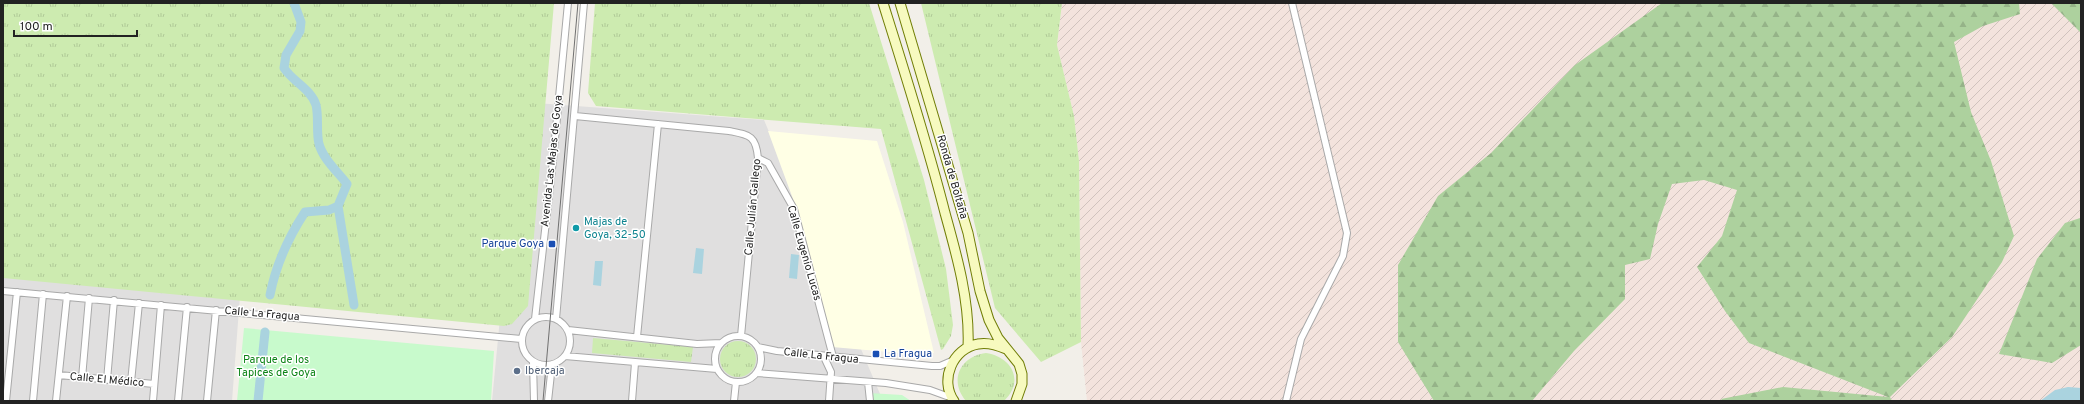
<svg xmlns="http://www.w3.org/2000/svg" width="2084" height="404" font-family="Overpass,sans-serif">
  <style>
    .residential { fill: #e0dfdf }
    .education { fill: #ffffe5 }
    .military { fill: url(#military-furrows) }
    .grass { fill: url(#grass-tufts) }
    .forest { fill: url(#forest-firs) }
    .park { fill: #c8facc }
    .water { fill: #aad3df }
    .lines { fill: none; stroke-linecap: round; stroke-linejoin: round }
    .canal { stroke: #aad3df; stroke-width: 9 }
    .street-casing { stroke: #a9a9a9; stroke-width: 8 }
    .secondary-casing { stroke: #707d05; stroke-width: 11 }
    .street { stroke: #fff; stroke-width: 6 }
    .secondary { stroke: #f7fabf; stroke-width: 9 }
    .tram { stroke: #707070; stroke-width: 1 }
    .culture-dot { fill: #0f9aa8; stroke: #fff; stroke-width: 1.5 }
    .transit-dot { fill: #1a4fb4; stroke: #fff; stroke-width: 1.5 }
    .service-dot { fill: #5c6f8a; stroke: #fff; stroke-width: 1.5 }
    .labels { text-anchor: middle; dominant-baseline: central; stroke-width: 3; stroke-linejoin: round; paint-order: stroke }
    .street-label { font-size: 11px; fill: #222; stroke: #fff }
    .culture-label { font-size: 11px; fill: #0d838f; stroke: #fff; text-anchor: start }
    .transit-label { font-size: 11px; fill: #164399; stroke: #fff; text-anchor: end }
    .park-label { font-size: 11px; fill: #0c8416; stroke: #fff }
    .service-label { font-size: 11px; fill: #4e5e75; stroke: #fff; text-anchor: start }
  </style>
  <defs>
    <pattern id="military-furrows" width="10" height="10" patternUnits="userSpaceOnUse"><rect width="10" height="10" fill="#f3e3dd"/><path d="M-1 1l2-2M0 10L10 0M9 11l2-2" fill="none" stroke="#d0c2bd"/></pattern>
    <pattern id="grass-tufts" width="24" height="20" patternUnits="userSpaceOnUse"><rect width="24" height="20" fill="#cdebb0"/><path d="M3 7l-1-3M5 7V3M7 7l1-3M15 17l-1-3M17 17v-4M19 17l1-3" fill="none" stroke="#b0c997"/></pattern>
    <pattern id="forest-firs" width="22" height="20" patternUnits="userSpaceOnUse"><rect width="22" height="20" fill="#add19e"/><path d="M5 1l3.5 6h-7zM16 11l3.5 6h-7z" fill="#95b388"/></pattern>
  </defs>
  <rect width="100%" height="100%" fill="#f2efe9"/>
  <path class="residential" d="M536,103L764,120L883,401H492L500,318Z
    M3,273L240,296L232,401H3Z"/>
  <path class="education" d="M768,131L877,141L903,222L934,353L912,354L832,347L793,199Z"/>
  <path class="military" d="M1062,3H2081V401H1087L1081,342L1079,161L1074,116L1057,45Z"/>
  <path class="grass" d="M3,3H554L528,306L512,324L504,326L3,278Z
    M595,3H869L924,180L946,269L953,325L951,336L943,349L941,350L881,129L596,106L588,93Z
    M921,3H1062L1057,45L1074,116L1079,161L1081,342L1041,362L995,308Z
    M593,338L693,347L691,362L592,353Z
    M720 359a18 18 0 1 1 36 0a18 18 0 1 1-36 0Z
    M986,353C1012,357 1025,381 1004,401H966C948,380 961,356 986,353Z"/>
  <path class="forest" d="M1662,3H2019L2020,14L1983,26L1954,42L1971,112L1991,161L2014,236L2002,262L1952,337L1890,397L1892,401H1723L1721,399L1783,387L1888,397L1749,343L1725,311L1697,267L1722,236L1737,190L1704,180L1672,184L1658,224L1650,259L1625,265V299L1574,351L1532,401H1434L1398,342V265L1438,196L1491,153L1575,65Z
    M2051,3H2081V33Z
    M2081,208V345L2052,363L1999,354L2037,259L2065,223L2080,218Z"/>
  <path class="park" d="M244,328L494,351L491,401H237Z
    M869,393L902,395L911,401H870Z"/>
  <path class="water" d="M696,248L704,249L702,274L693,273Z
    M791,254L799,255L797,279L789,278Z
    M595,261H603L601,286L593,285Z
    M2068,387L2081,388V401H2040L2055,390Z"/>
  <g class="lines">
    <path class="canal" d="M338,206L354,305
      M270,295C276,264 288,238 305,212L329,210L338,206L347,184C338,172 323,159 319,144C316,132 319,117 316,105C311,89 292,81 284,68L286,55L300,31L301,22L294,3
      M258,401L265,332"/>
    <defs>
      <path id="street" d="M575,116L729,131C749,135 756,135 758,158L741,336
        M758,158L768,163L794,209L833,357
        M3,291L521,339
        M522 341a24 24 0 1 1 48 0a24 24 0 1 1-48 0Z
        M535,319L553,160L568,3
        M556,319L584,3
        M568,330L697,344L721,343
        M715 359a23 23 0 1 1 46 0a23 23 0 1 1-46 0Z
        M637,337L658,124
        M758,347L777,351L932,366H940L954,360
        M565,356L717,369
        M824,357L831,372L829,401
        M533,362L534,401
        M757,373L886,383L930,390L952,398
        M59,375L154,384
        M82,378L89,298
        M107,380L114,300
        M131,382L139,303
        M868,382L870,401
        M6,401L17,292
        M33,401L43,294
        M56,401L67,296
        M153,401L161,305
        M178,401L187,307
        M207,401L216,310
        M548,401L552,365
        M632,401L635,363
        M734,401L736,382
        M1286,401L1301,339L1343,256L1347,233L1292,3"/>
      <path id="secondary" d="M883,3C905,73 927,142 945,213C957,256 970,302 968,347
        M900,3L968,233L980,291L989,320L998,338L1019,364L1022,374V384L1016,401
        M954,401C939,380 953,348 978,344C988,342 997,345 1006,349"/>
    </defs>
    <use href="#street" class="street-casing"/>
    <use href="#secondary" class="secondary-casing"/>
    <use href="#street" class="street"/>
    <use href="#secondary" class="secondary"/>
    <path class="tram" d="M543,401L578,3"/>
  </g>
  <circle class="culture-dot" cx="576" cy="228" r="4"/>
  <g class="transit-dot">
    <rect x="548" y="240" width="8" height="8" rx="2"/>
    <rect x="872" y="350" width="8" height="8" rx="2"/>
  </g>
  <circle class="service-dot" cx="517" cy="371" r="4"/>
  <g class="labels">
    <g class="street-label">
      <text transform="translate(552 161) rotate(-84)">Avenida Las Majas de Goya</text>
      <text transform="translate(952 177) rotate(74)">Ronda de Boltaña</text>
      <text transform="translate(753 207) rotate(-85)">Calle Julián Gallego</text>
      <text transform="translate(804 253) rotate(74)">Calle Eugenio Lucas</text>
      <text transform="translate(262 314) rotate(5)">Calle La Fragua</text>
      <text transform="translate(821 356) rotate(6)">Calle La Fragua</text>
      <text transform="translate(107 380) rotate(5)">Calle El Médico</text>
    </g>
    <g class="culture-label">
      <text x="584" y="222">Majas de<tspan x="584" dy="13">Goya, 32-50</tspan></text>
    </g>
    <g class="transit-label">
      <text x="544" y="244">Parque Goya</text>
      <text x="884" y="354" text-anchor="start">La Fragua</text>
    </g>
    <g class="park-label">
      <text x="276" y="360">Parque de los<tspan x="276" dy="13">Tapices de Goya</tspan></text>
    </g>
    <g class="service-label">
      <text x="525" y="371">Ibercaja</text>
    </g>
  </g>
  <rect width="2084" height="404" fill="none" stroke="#222222" stroke-width="8"/>
  <path d="M14 30v6h123v-6" fill="none" stroke="#222222" stroke-width="2"/>
  <text x="20" y="30" font-size="12" fill="#222222" stroke="#ffffff" stroke-width="3" paint-order="stroke">100 m</text>
</svg>
